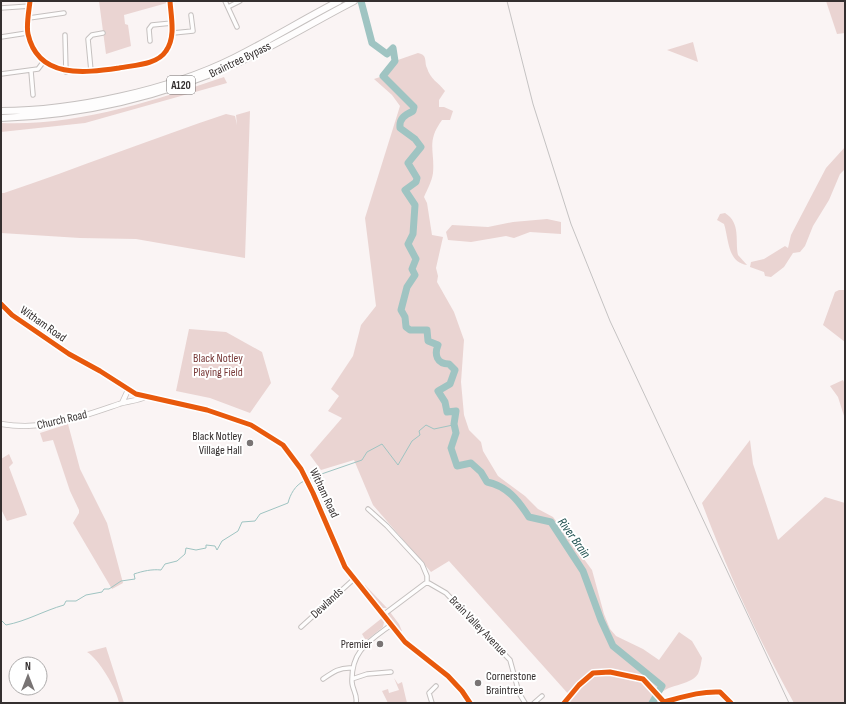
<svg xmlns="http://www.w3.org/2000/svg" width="846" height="704" font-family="'Sofia Sans Condensed',sans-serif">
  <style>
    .green { fill: #ead4d2 }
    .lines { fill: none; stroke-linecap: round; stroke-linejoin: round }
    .stream { stroke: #9fc4c2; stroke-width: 1 }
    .river { stroke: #9fc4c2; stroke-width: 7 }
    .street-casing { stroke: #c5c0bf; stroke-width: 5.5 }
    .secondary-casing { stroke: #c5c0bf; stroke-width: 6 }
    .highway-casing { stroke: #c5c0bf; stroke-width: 8 }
    .street { stroke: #fefdfd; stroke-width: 3.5 }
    .secondary { stroke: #fefdfd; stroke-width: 4.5 }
    .highway { stroke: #fefdfd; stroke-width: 6 }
    .rail { stroke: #c4c2c2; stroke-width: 1 }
    .cycleway-casing { stroke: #fff; stroke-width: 8 }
    .cycleway { stroke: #e8590c; stroke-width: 5 }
    .poi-dot { fill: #797474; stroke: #fff; stroke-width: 1.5 }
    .labels { text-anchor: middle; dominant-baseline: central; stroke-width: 4; stroke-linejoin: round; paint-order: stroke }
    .shield { fill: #fff; stroke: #716d6d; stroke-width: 1 }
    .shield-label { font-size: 11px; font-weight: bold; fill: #342f2f }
    .street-label { font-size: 12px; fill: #342f2f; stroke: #fff }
    .park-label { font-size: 12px; fill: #783938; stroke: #fff }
    .poi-label { font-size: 12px; fill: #342f2f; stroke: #fff; text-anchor: end }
    .water-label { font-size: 13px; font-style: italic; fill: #1d4f4e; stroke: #fff }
  </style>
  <rect width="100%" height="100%" fill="#faf4f4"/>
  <path class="green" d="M99,1H167V3L124,15L125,24L128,25L131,46L106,54Z
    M826,1H845V33L837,34Z
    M693,42L698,62L667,50Z
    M418,53C428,55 424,61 427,68C430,79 439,83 445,91L439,100V107H444L453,111L450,120H442C426,142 435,150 433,173C432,181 427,190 424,197L427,203L432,235L443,237L436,268L438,276L437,282L454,312L464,340L461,382L464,415L469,430L481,442L483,451L498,476L525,496L538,509L553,517L592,570L604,614L610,629L616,636L643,649L659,660L679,632L692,641L702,658C701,663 700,670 698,674C689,687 666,683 658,697L662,703H565L571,697L449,561L431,572L373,505L354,460L321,470L310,455L342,418L328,411L339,396L331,389L353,356L361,325L376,306L365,218L400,106L392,95L374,79L383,76L395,61Z
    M224,77L227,83L85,123L1,132V123C78,126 153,101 224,77Z
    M250,111L245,258L136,239L80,238L1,233V193H4C78,168 151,139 226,114L235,116L237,125L236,115Z
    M845,147V169L840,174L829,200L813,226L805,246L800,252L793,253L784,267L771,277L765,276L764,272L750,267L751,262L764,259L785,246L788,248L791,235L826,168Z
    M725,213C741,223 735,240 738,255L747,265C727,262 729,239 724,224L717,220L720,214Z
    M547,219L561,222V234L530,232L514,238L506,236L471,242L448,240L446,232L452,225L488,227L513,222Z
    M839,290H845V342L823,325L835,292Z
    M189,329L226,332L262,352L271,383L250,413L210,398L176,391Z
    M843,380L845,384V419L838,397L830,386Z
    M68,424L80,469L107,523L123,583L112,589L73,523L79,513V510L70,491L53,440L43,442L40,433Z
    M750,440L753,464L778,540L825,497L845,503V703H794C758,639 728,572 702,503Z
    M9,454L13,463L9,467L27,515L7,521L1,509V459Z
    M365,585L387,608H380L363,587Z
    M390,612L399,624L402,631L400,633L388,619V614Z
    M382,618L384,622L383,627L368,639H365L362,634Z
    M106,647L124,703H119C117,690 99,659 87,652Z
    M394,678L398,684L402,682L407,703H388L382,691L388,689L389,693L399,690Z"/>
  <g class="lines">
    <path class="stream" d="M310,478L362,460L367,452L382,444L398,465L412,441L420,435L419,431L426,425L434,429L453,425
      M2,621L6,625C27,621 43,611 64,605L66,601H76L86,595L102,592L104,589H109L121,581L135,579L134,574C143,571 152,569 161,570L165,564L177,561L185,554L186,548L196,550L206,548V545L215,546L217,550L222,541L238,531L242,522L255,521L260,514L288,503C290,495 295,485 304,481"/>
    <path class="river" d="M361,1L372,43L387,54L393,48L395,61L383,76L414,107L413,111C405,115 399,118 400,128L415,139L421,147L408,163L417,178L416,182L405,190L415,205L413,234L408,244L416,259L412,269L415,275L407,287L401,310L405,317L406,327L410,330H427L428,341L438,345C434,355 437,364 449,364L455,370L450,384L438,391L445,402L447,412L456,411L454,424L456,433L451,448L457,466L471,463L481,472L487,482C507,486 518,500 529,517L551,522L583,571L601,620L613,646L662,686L652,703"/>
    <defs>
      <path id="street" d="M30,1C29,11 26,25 28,34C38,79 84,73 119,68C134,65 157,65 166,51C176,37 171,17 170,1
        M225,1L237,27
        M228,7L240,1
        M1,8L30,6
        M29,18L64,13
        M173,33L193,31L191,15
        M65,35L66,72
        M1,37L27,33
        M150,41L149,29L152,25L172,23
        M31,71L33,95
        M91,71L88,39L92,35L103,33
        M1,74L38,69L44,61
        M368,509L387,526L422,564L427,576V582L383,615
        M427,582L446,593L510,660L519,693L525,703
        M301,627L354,579
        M323,679C333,672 340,667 352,668
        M352,679L367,674L391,672
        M356,703C358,695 352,689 352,682C351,651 368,642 391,625
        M432,703L429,693L436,686
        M534,703L542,696
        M564,703L579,685L593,673L610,672L643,679L664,702C683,697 701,691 720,692L731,703"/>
      <path id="secondary" d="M1,304L12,315L69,354L100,371L136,394L207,410L251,425L283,445L301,469L313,493L345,567L405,642L448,676L462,691L470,703
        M122,403L128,390
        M1,424C45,431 78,418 119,404C127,401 138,401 145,397"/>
      <path id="highway" d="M1,111C73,111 170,90 234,58C270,40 304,19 339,1
        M1,118C84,115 163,96 239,62C278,44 315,21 354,1"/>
    </defs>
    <use href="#street" class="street-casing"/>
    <use href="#secondary" class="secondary-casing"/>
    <use href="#highway" class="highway-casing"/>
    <use href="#street" class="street"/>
    <use href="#secondary" class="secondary"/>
    <use href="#highway" class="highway"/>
    <path class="rail" d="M507,1L533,104L571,224L610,321L789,703"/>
    <defs>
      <path id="cycleway" d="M30,1C29,11 26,25 28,34C38,79 84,73 119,68C134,65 157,65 166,51C176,37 171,17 170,1
        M1,304L12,315L69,354L100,371L136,394L207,410L251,425L283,445L301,469L313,493L345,567L405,642L448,676L462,691L470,703
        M564,703L579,685L593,673L610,672L643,679L664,702C683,697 701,691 720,692L731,703"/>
    </defs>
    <use href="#cycleway" class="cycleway-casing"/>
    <use href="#cycleway" class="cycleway"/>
  </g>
  <g class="poi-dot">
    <circle cx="250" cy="443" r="4"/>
    <circle cx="380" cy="644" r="4"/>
    <circle cx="478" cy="683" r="4"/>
  </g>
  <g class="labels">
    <rect class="shield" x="167" y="76" width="28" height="18" rx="3"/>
    <g class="shield-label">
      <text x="181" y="85">A120</text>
    </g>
    <g class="street-label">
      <text transform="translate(240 60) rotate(-26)">Braintree Bypass</text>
      <text transform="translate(43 324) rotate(35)">Witham Road</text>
      <text transform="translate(62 420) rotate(-13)">Church Road</text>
      <text transform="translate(324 493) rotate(65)">Witham Road</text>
      <text transform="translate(327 603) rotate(-43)">Dewlands</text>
      <text transform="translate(478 626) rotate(46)">Brain Valley Avenue</text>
    </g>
    <g class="park-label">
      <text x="218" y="358">Black Notley<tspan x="218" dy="14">Playing Field</tspan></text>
    </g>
    <g class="poi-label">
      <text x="242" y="436">Black Notley<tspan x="242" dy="14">Village Hall</tspan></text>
      <text x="372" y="644">Premier</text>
      <text x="486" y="676" text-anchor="start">Cornerstone<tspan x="486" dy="14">Braintree</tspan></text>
    </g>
    <g class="water-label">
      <text transform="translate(574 538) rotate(54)">River Brain</text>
    </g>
  </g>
  <rect width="846" height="704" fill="none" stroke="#342f2f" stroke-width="4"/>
  <g transform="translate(28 676)"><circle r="19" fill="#ffffff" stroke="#aeacac"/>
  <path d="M0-3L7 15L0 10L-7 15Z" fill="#797474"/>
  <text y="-6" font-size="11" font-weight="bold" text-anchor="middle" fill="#342f2f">N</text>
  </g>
</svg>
